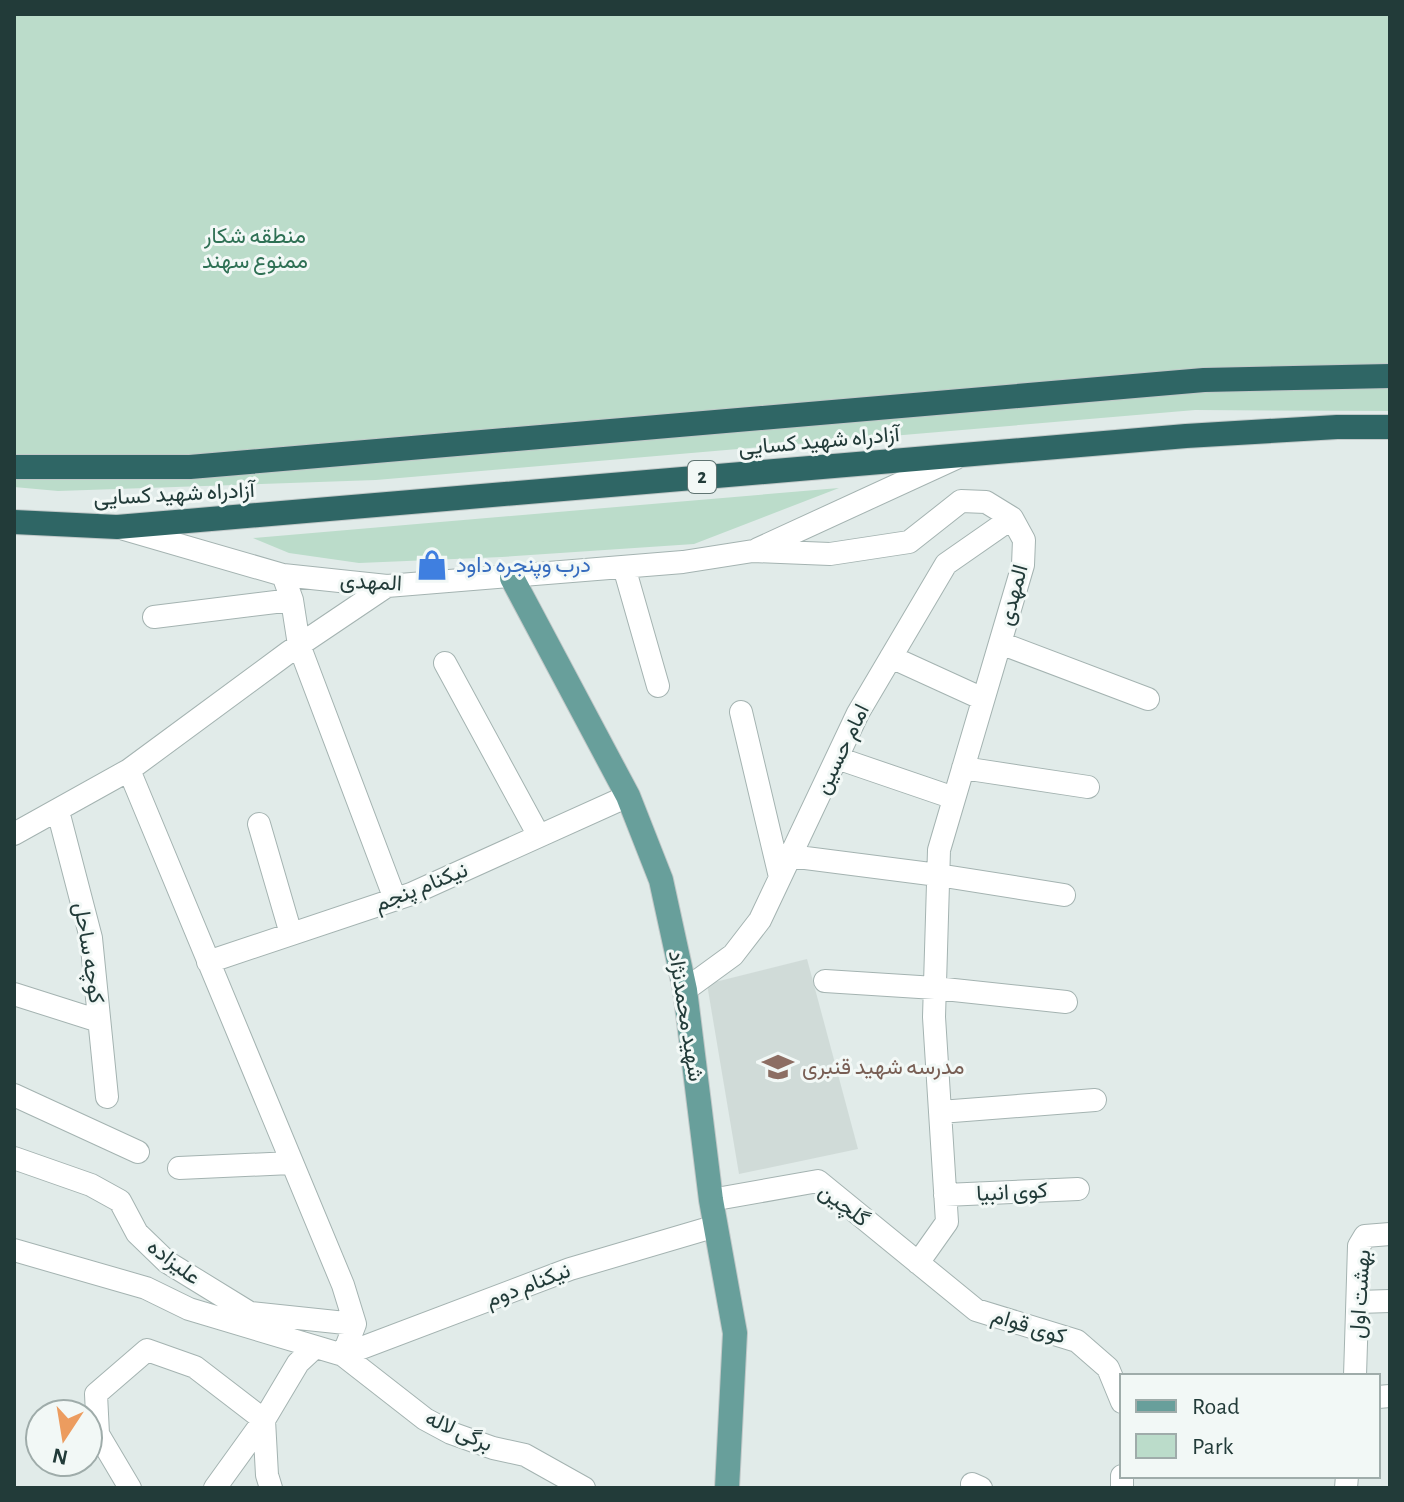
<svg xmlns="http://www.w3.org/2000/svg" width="1404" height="1502" font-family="'Alegreya Sans',Vazirmatn,sans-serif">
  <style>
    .built { fill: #d0dbd8 }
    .green { fill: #bbdcca }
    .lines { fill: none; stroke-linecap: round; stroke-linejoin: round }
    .minor-casing { stroke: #a4b3b1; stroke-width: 24 }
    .major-casing { stroke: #c1c8c8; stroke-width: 26 }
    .highway-casing { stroke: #c1c8c8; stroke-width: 26 }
    .minor { stroke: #fff; stroke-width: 22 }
    .major { stroke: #689f9b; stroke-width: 24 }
    .highway { stroke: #2f6665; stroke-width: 24 }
    .labels { text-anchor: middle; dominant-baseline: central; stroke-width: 6; stroke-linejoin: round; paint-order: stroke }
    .shield { fill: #f2f8f6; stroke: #607472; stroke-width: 2 }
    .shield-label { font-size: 20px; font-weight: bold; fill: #223b39 }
    .park-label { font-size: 22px; fill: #2e7054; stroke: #f2f8f6 }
    .street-label { font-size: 22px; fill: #223b39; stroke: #f2f8f6 }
    .shop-label { font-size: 22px; fill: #366cbe; stroke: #f2f8f6; text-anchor: start }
    .education-label { font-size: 22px; fill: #785e54; stroke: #f2f8f6; text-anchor: start }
  </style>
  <rect width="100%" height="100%" fill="#e1ebe9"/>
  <path class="built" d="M807,959L858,1149L739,1174L707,984Z"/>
  <path class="green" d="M14,14H1390V411L1195,410L376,480L58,491L14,487Z
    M839,488L694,544L502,557L359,563L289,553L253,538Z"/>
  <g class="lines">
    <defs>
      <path id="minor" d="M124,529L283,575L387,586L683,562L753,551L830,554L909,542L961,501L986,502L1012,518L1024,540L1023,565L939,850L934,1017L947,1222L918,1263
        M758,549L956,458
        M624,567L658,686
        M283,575L292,600L299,645L395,899
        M154,617L292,600
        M1000,643L1148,699
        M891,657L983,699
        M445,663L539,836
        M741,712L780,877
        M837,758L954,798
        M963,768L1088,787
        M129,770L343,1285L355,1324L343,1355
        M58,811L91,938L107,1097
        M259,824L291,934
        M14,834L129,770L289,652L387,586
        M790,856L938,875L1064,895
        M208,962L411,894L628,796
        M825,981L935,988L1066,1002
        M685,990L733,955L760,920L858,713L946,564L1012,518
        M14,994L99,1021
        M14,1095L138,1152
        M940,1112L1095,1100
        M14,1158L91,1185L120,1201L137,1233L167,1262L250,1313L355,1324
        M179,1168L291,1163
        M945,1195L1078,1189
        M711,1200L818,1181L976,1310L1077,1341L1108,1368L1122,1402
        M14,1250L146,1288L189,1309L343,1355L425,1419L451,1433L493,1448L525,1455L584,1488
        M1358,1302L1390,1301
        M343,1355L570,1269L716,1226
        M1355,1376L1359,1246L1365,1236L1390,1234
        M1378,1397L1390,1396
        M972,1484L981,1488
        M130,1488L98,1434L96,1394L147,1350L195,1367L264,1420L267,1475L271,1488
        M215,1488L264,1420L298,1363L313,1349
        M1122,1488V1476
        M1346,1488L1347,1476"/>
      <path id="major" d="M512,578L628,796L661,880L685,990L711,1200L735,1333L727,1488"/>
      <path id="highway" d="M14,467H190L1204,380L1390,376
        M14,522L117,527L1186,436L1337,427H1390"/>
    </defs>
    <use href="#minor" class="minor-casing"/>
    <use href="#major" class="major-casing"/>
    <use href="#highway" class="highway-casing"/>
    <use href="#minor" class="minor"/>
    <use href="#major" class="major"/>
    <use href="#highway" class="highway"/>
  </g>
  <defs>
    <symbol id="shop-bare" viewBox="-9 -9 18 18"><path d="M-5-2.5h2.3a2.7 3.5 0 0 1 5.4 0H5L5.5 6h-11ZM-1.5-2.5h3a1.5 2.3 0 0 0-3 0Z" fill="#3f7fe0" stroke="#f2f8f6" stroke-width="2.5" paint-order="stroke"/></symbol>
    <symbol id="school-bare" viewBox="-9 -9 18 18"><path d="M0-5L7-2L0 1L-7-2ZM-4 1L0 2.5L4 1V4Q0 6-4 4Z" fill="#8d6e63" stroke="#f2f8f6" stroke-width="2.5" paint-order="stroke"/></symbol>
  </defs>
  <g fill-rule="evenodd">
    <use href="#shop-bare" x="410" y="543" width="44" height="44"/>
    <use href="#school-bare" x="756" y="1045" width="44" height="44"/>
  </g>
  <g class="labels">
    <rect class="shield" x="688" y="461" width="28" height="32" rx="6"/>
    <g class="shield-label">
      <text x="702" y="477">2</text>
    </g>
    <g class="park-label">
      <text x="255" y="236">منطقه شکار<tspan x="255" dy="25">ممنوع سهند</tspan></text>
    </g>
    <g class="street-label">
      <text transform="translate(819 441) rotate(-5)">آزادراه شهید کسایی</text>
      <text transform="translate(174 494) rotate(-3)">آزادراه شهید کسایی</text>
      <text transform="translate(371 582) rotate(3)">المهدی</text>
      <text transform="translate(1013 595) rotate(-75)">المهدی</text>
      <text transform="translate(842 749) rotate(-64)">امام حسین</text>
      <text transform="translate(421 887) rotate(-22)">نیکنام پنجم</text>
      <text transform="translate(89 953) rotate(81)">کوچه ساحل</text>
      <text transform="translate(686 1016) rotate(81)">شهید محمدنژاد</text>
      <text transform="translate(1012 1192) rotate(-3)">کوی انبیا</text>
      <text transform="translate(844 1205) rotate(37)">گلچین</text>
      <text transform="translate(174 1262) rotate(37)">علیزاده</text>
      <text transform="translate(528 1285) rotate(-21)">نیکنام دوم</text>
      <text transform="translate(1360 1294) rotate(-86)">بهشت اول</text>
      <text transform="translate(1029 1326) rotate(17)">کوی قوام</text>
      <text transform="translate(459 1431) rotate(24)">برگی لاله</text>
    </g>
    <g class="shop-label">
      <text x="456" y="565">درب وپنجره داود</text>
    </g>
    <g class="education-label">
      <text x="802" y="1067">مدرسه شهید قنبری</text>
    </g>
  </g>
  <rect width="1404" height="1502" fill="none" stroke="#223b39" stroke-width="32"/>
  <rect x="1120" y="1374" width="260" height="104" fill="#f2f8f6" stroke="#9facaa" stroke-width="2"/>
  <rect x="1136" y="1400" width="40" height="12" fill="#689f9b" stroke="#9facaa" stroke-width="2"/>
  <text x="1192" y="1414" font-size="24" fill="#223b39">Road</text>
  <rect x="1136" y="1434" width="40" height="24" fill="#bbdcca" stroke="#9facaa" stroke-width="2"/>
  <text x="1192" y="1454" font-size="24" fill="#223b39">Park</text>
  <g transform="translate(64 1438) rotate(192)"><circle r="38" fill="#f2f8f6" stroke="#9facaa" stroke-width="2"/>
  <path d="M0-6L14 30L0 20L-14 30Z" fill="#ec9c5f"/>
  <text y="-12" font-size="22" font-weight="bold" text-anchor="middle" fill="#223b39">N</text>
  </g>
</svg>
